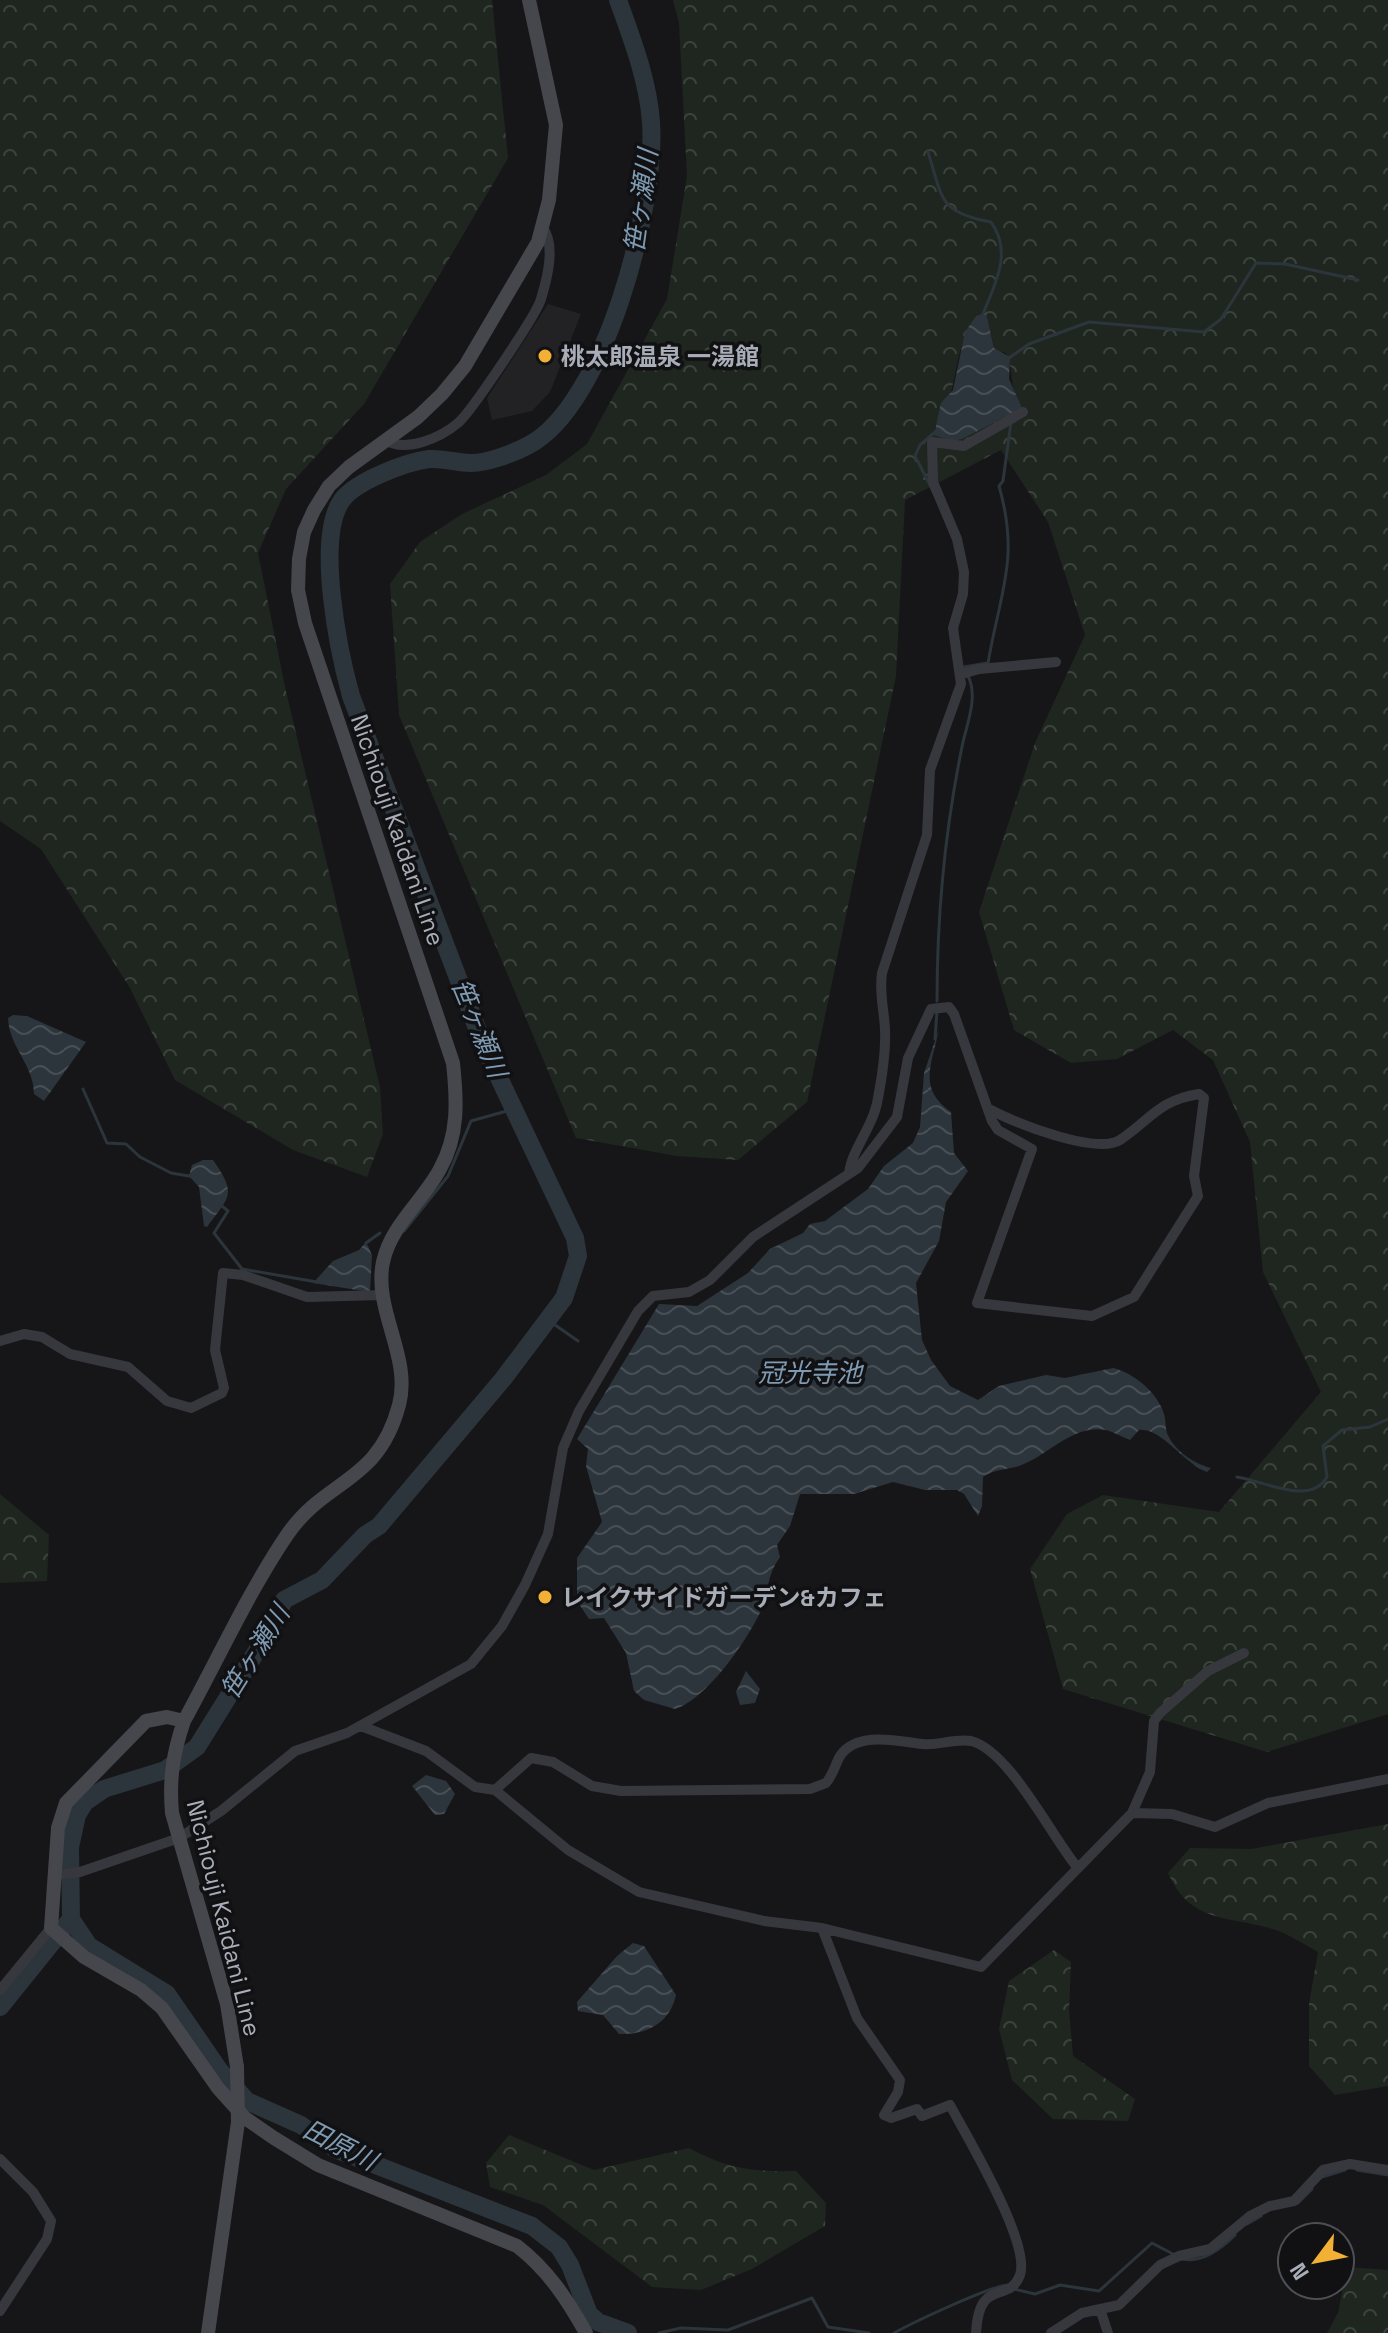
<svg xmlns="http://www.w3.org/2000/svg" width="1388" height="2333" font-family="'Space Grotesk','Noto Sans JP',sans-serif">
  <style>
    .built { fill: #222225 }
    .forest { fill: url(#forest-crowns); fill-rule: evenodd }
    .water { fill: url(#water-waves) }
    .lines { fill: none; stroke-linecap: round; stroke-linejoin: round }
    .stream { stroke: #2c353c; stroke-width: 3 }
    .river { stroke: #2c353c; stroke-width: 18 }
    .street { stroke: #37383d; stroke-width: 10 }
    .secondary { stroke: #45474d; stroke-width: 14 }
    .secondary-bridge { stroke: #45474d; stroke-width: 14 }
    .poi-dot { fill: #f2b134; stroke: #111113; stroke-width: 3 }
    .labels { text-anchor: middle; dominant-baseline: central; stroke-width: 7; stroke-linejoin: round; paint-order: stroke }
    .poi-label { font-size: 24px; font-weight: bold; fill: #a8adb8; stroke: #111113; text-anchor: start }
    .street-label { font-size: 24px; fill: #a8adb8; stroke: #111113 }
    .water-label { font-size: 26px; font-style: italic; fill: #7f9bb3; stroke: #111113 }
  </style>
  <defs>
    <pattern id="forest-crowns" width="20" height="18" patternUnits="userSpaceOnUse" patternTransform="scale(2)"><rect width="20" height="18" fill="#1e261f"/><path d="M2 6a3 3 0 1 1 6 0M12 15a3 3 0 1 1 6 0" fill="none" stroke="#3c433d"/></pattern>
    <pattern id="water-waves" width="16" height="10" patternUnits="userSpaceOnUse" patternTransform="scale(2)"><rect width="16" height="10" fill="#2c353c"/><path d="M0 5q4-4 8 0t8 0" fill="none" stroke="#485056"/></pattern>
  </defs>
  <rect width="100%" height="100%" fill="#161618"/>
  <path class="built" d="M548,304L581,314L550,392L532,411L492,420L487,398Z"/>
  <path class="forest" d="M0,0H492L508,158L364,404L286,489L258,553L285,687L380,1087L383,1134L367,1177L293,1150L175,1080L130,988L41,849L0,821Z
    M673,0H1388V1714L1267,1752L1063,1689L1030,1569L1067,1514L1103,1495L1219,1512L1321,1392L1263,1272L1250,1142L1213,1060L1173,1030L1117,1059L1071,1063L1014,1030L979,912L1035,743L1085,635L1048,522L1001,450L905,500L896,676L807,1102L738,1160L677,1156L576,1138L399,715L390,584L420,542L462,514L546,475L587,444L667,299L687,176L679,23ZM976,316L988,323L995,350L1006,353C1013,366 1010,381 1016,396L934,429C960,396 951,349 976,316Z
    M0,1494L49,1535L47,1581L0,1583Z
    M1388,1824V2086L1335,2095L1309,2066V2004L1318,1952C1304,1944 1288,1934 1273,1929C1226,1915 1191,1924 1168,1873L1190,1848L1251,1849Z
    M1054,1950L1071,1962L1069,2010L1073,2056L1135,2099L1128,2121L1053,2119L1012,2080L999,2029L1009,1981Z
    M509,2135L594,2170L689,2148C728,2169 753,2172 796,2171L826,2203L825,2226L752,2269L701,2290L652,2287L543,2205L490,2187L486,2163Z
    M1347,2267L1388,2270V2333H1327L1338,2313Z"/>
  <path class="water" d="M986,313L994,348L1010,357L1009,379L1022,408L962,439L952,441L934,435L941,403L953,390L965,332L976,316Z
    M13,1015L27,1016L86,1042L44,1101L34,1094C34,1065 9,1047 8,1018Z
    M939,1029C932,1065 917,1088 951,1112L954,1153L968,1171L946,1202L939,1241L916,1283L922,1340L931,1360L950,1386L978,1400L999,1386L1046,1375L1065,1378L1113,1368C1134,1373 1158,1393 1164,1414C1166,1420 1165,1427 1167,1433C1174,1451 1195,1464 1211,1468L1207,1472C1184,1464 1161,1427 1139,1430L1130,1440C1122,1437 1114,1432 1106,1430C1072,1424 1048,1456 1019,1466C1006,1470 995,1469 983,1477L982,1506L978,1516L964,1494L957,1490H925L893,1482L854,1494H800L790,1526L777,1545L780,1557C766,1577 770,1588 762,1608C749,1639 706,1700 675,1709L644,1700L634,1691L626,1653L604,1618L589,1619L577,1601V1558L602,1522L586,1466L588,1449L577,1439L659,1304L697,1306L748,1273L770,1249L803,1233L810,1224L825,1221L868,1189L884,1166L913,1143L920,1127L924,1073Z
    M203,1160H213C237,1194 230,1196 207,1227L204,1226L199,1187L189,1176L192,1165Z
    M366,1242L372,1255L370,1292L313,1283L333,1261L359,1250Z
    M746,1671L760,1689L755,1703L740,1705L736,1692Z
    M426,1775L446,1781L455,1794L444,1814L435,1815L412,1786Z
    M633,1943L644,1946L676,1995C670,2023 647,2035 619,2034L603,2015L578,2011L577,2002L617,1956Z"/>
  <g class="lines">
    <path class="stream" d="M928,152C943,199 938,212 991,222C1013,252 995,284 983,314
      M1009,358L1029,344L1089,322L1204,332L1221,319L1256,263L1285,264L1358,280
      M934,493L915,456L920,445L935,432
      M964,667L988,663C1000,592 1020,559 999,486L1003,481L1011,422
      M937,1001C937,914 945,828 963,742C968,721 978,696 968,676
      M935,1039L937,1011
      M83,1089L107,1143L126,1144L140,1157L171,1173L195,1177
      M222,1206L228,1211L214,1233L242,1269L317,1282
      M404,1231L448,1176L471,1121L514,1109
      M366,1243L380,1233
      M548,1320L578,1341
      M1237,1477C1262,1480 1310,1507 1327,1477L1323,1446L1342,1430L1370,1427L1388,1419
      M1357,2170L1388,2175
      M1322,2177L1345,2170
      M1298,2203L1312,2189
      M1247,2224L1261,2216
      M1183,2259C1203,2263 1222,2248 1235,2235
      M1014,2289L1035,2294L1060,2285L1099,2291L1152,2243L1173,2254
      M659,2333L681,2328L728,2330L812,2298L828,2327L869,2333
      M894,2333C914,2322 990,2286 1008,2285"/>
    <path class="river" d="M71,1919L89,1946L167,1994L220,2071L247,2101L301,2125L335,2149L532,2226L559,2247L570,2265L589,2314L598,2322L628,2333
      M0,2007L71,1919L70,1847L77,1815L85,1802L104,1789L165,1770L197,1747L273,1625L284,1600L322,1580L365,1535L379,1526L503,1379L564,1298L578,1256L575,1238L483,1044L351,696C339,653 315,538 342,500C356,481 406,462 429,459C443,458 457,463 471,463C488,463 514,453 529,445C605,405 657,204 651,122C648,80 632,39 618,0"/>
    <path class="street" d="M385,440C406,453 440,438 458,423C471,412 537,314 541,299C547,279 556,246 543,228
      M962,674L979,669L1056,662
      M849,1174C851,1150 874,1126 878,1098C882,1077 886,1051 885,1029C884,1009 879,993 882,973L927,835L930,770L961,684L953,628L963,594L964,572L957,539L933,482L932,442L964,446L1023,412
      M0,1341L24,1334L42,1337L70,1354L128,1367L167,1401L191,1408L222,1393L224,1388L215,1350L223,1273L243,1275L307,1297L383,1295
      M361,1726L426,1751L475,1787L495,1790L568,1850L639,1892L764,1921L822,1928L981,1967L1132,1813L1172,1814L1215,1827L1268,1803L1388,1779
      M495,1790L531,1758L553,1762L592,1786L621,1791L810,1789L826,1783C833,1775 835,1765 840,1756C857,1731 897,1741 922,1744C937,1746 956,1738 971,1741C1009,1750 1052,1837 1077,1867
      M1132,1813L1150,1772L1154,1721L1160,1713L1208,1671L1244,1653
      M56,1875L80,1872L179,1838L221,1811L295,1751L347,1733L471,1664L502,1626L525,1585L548,1534L563,1448L579,1411L638,1311L653,1296L689,1292L710,1280L753,1237L858,1168L897,1117L908,1058L931,1009L949,1007L954,1014L992,1121L998,1130L1032,1149L977,1303L1092,1316L1134,1297L1198,1196L1194,1176L1204,1098L1199,1094C1159,1100 1150,1120 1120,1140C1096,1155 1015,1123 991,1110
      M822,1928L857,2018L900,2080L898,2092L884,2115L891,2118L917,2109L922,2116L950,2105C967,2137 1031,2243 1020,2275C1009,2305 979,2276 976,2333
      M0,1990L51,1928
      M0,2159L33,2192L51,2221L47,2239L0,2311
      M1100,2309L1108,2333
      M1051,2333L1082,2313L1119,2305L1160,2265L1179,2256L1210,2249L1250,2216L1270,2206L1294,2201L1323,2170L1350,2164L1388,2170"/>
    <path class="secondary" d="M184,1721L167,1717L146,1721L66,1803L58,1828L51,1928L84,1957L141,1990L162,2008L218,2088L245,2118L274,2138L318,2165L517,2246C548,2270 567,2299 586,2333
      M237,2067L227,2004L172,1813C169,1779 173,1753 184,1721C217,1661 249,1591 287,1535C326,1478 378,1484 399,1405C412,1357 373,1310 383,1262C391,1225 423,1201 440,1169C459,1135 457,1100 453,1063L305,623L298,590L299,559L304,532L314,510L329,486L349,467L418,417L442,394L465,366L538,242L549,200L556,125L529,0
      M208,2333L238,2122"/>
    <path class="secondary-bridge" d="M237,2067L238,2122"/>
  </g>
  <g class="poi-dot">
    <circle cx="545" cy="356" r="8"/>
    <circle cx="545" cy="1597" r="8"/>
  </g>
  <g class="labels">
    <g class="poi-label">
      <text x="561" y="356">桃太郎温泉 一湯館</text>
      <text x="561" y="1597">レイクサイドガーデン&amp;カフェ</text>
    </g>
    <g class="street-label">
      <text transform="translate(398 830) rotate(71)">Nichiouji Kaidani Line</text>
      <text transform="translate(224 1918) rotate(76)">Nichiouji Kaidani Line</text>
    </g>
    <g class="water-label">
      <text transform="translate(641 201) rotate(-82)">笹ヶ瀬川</text>
      <text transform="translate(479 1028) rotate(68)">笹ヶ瀬川</text>
      <text x="810" y="1373">冠光寺池</text>
      <text transform="translate(255 1652) rotate(-58)">笹ヶ瀬川</text>
      <text transform="translate(340 2145) rotate(27)">田原川</text>
    </g>
  </g>
  <g transform="translate(1316 2261) rotate(238)"><circle r="38" fill="#111113" stroke="#4d4f55" stroke-width="2"/>
  <path d="M0-6L14 30L0 20L-14 30Z" fill="#f2b134"/>
  <text y="-12" font-size="22" font-weight="bold" text-anchor="middle" fill="#a8adb8">N</text>
  </g>
</svg>
